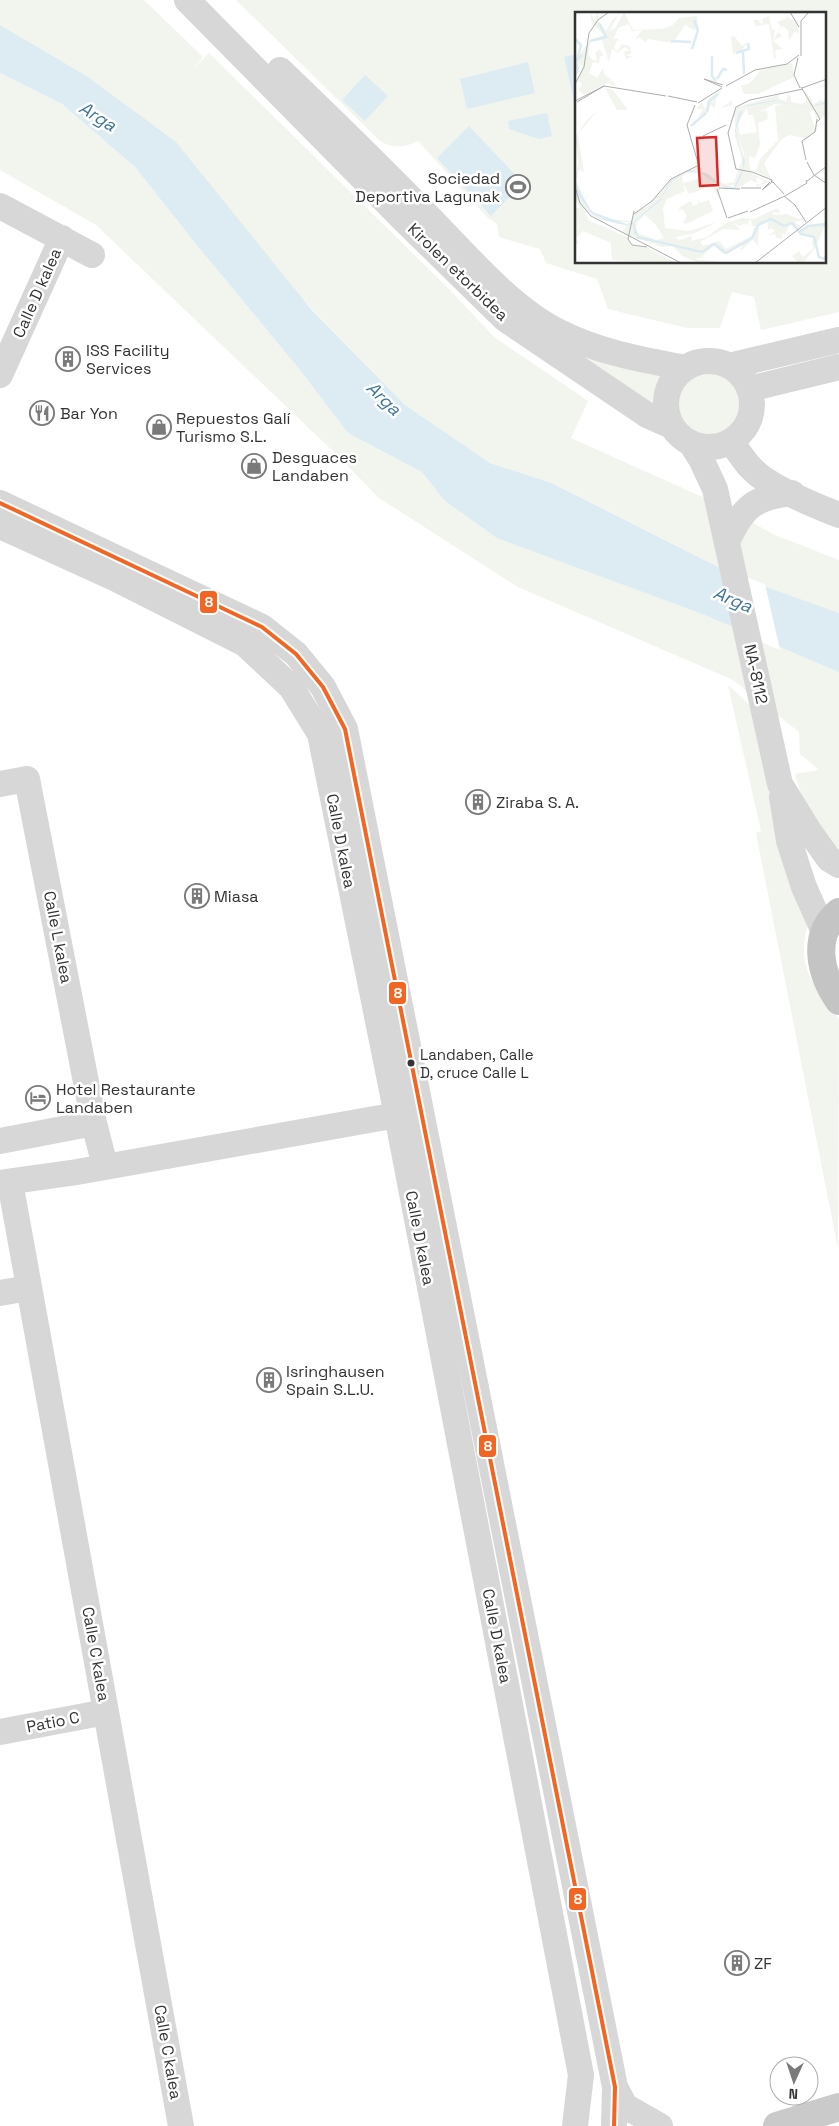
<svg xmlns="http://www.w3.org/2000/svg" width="839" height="2126" font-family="'Space Grotesk',sans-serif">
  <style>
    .green { fill: #f1f5ed; fill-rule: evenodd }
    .water { fill: #ddebf3 }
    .pier { fill: #fff }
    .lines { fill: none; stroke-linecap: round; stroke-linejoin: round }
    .minor { stroke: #d7d7d7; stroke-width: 26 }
    .major { stroke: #cacaca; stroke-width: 28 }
    .highway { stroke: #c4c4c4; stroke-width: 28 }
    .bus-1-casing { stroke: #fff; stroke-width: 8 }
    .bus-1 { stroke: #f26522; stroke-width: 4 }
    .bus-dot { fill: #333; stroke: #fff; stroke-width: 2 }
    .labels { text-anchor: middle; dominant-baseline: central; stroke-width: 5; stroke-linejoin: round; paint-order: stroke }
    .bus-label { font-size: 15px; fill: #333; stroke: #fff; text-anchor: start }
    .poi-label { font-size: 16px; fill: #333; stroke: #fff; text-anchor: start }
    .street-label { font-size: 16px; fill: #333; stroke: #fff }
    .water-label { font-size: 18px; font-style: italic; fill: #3f7597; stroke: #fff }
    .inset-river { fill: none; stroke: #ddebf3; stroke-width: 2.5 }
    .inset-road { fill: none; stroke: #adadad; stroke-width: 1 }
    .view { fill: #d62828; fill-opacity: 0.15; stroke: #d62828; stroke-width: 2.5 }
    .inset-edge { fill: none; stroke: #333; stroke-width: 2.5 }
    .line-badge { stroke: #fff; stroke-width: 2 }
    .badge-label { font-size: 14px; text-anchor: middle; font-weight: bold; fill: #fff }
  </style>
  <rect width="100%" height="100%" fill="#fff"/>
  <path class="green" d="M0,0H144L203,57L192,70L209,53L449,289L494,337L588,401L571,438L718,504L775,535L839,560V613L736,576L553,483L490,463L405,405L85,75L0,25Z
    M236,0H839V312L761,330L754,297L732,292L720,328H687L608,309L597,279L546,263L540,249L499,237L497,224L487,217L418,141C404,148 392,149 379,140ZM576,14H825V262H576Z
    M0,73L62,104L135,167L196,244L300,370L348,433L423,472L445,501L839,672V854L808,817L795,774L819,770L800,754L799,732L733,680L518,587L379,498L337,455L96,225L0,170Z
    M516,312L670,372L661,388L659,411Z
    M677 404a31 31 0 1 1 62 0a31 31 0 1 1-62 0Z
    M728,685L752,707L809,922C794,964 814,987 839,1019L838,1249L756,833L761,831Z"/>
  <path class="water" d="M0,25L85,75L176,142L310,308L405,405L490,463L552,483L736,576L839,613V672L705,615L497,538L445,501L422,472L348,433L300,370L196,244L135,167L62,104L0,73Z
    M576,54V110L564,57Z
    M528,62L535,93L467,109L460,79Z
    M365,75L388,96L365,121L342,100Z
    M547,113L552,136L539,139L509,129L508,121Z
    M469,126L523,183L491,216L437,158Z"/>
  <path class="pier" d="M737,574L765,584L780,650L735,631Z"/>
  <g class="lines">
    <path class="minor" d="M187,0L403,219L505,319L647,415L672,426
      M280,70C329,117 378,165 426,214C465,253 509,307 559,332C598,352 643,360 686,368
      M0,206L92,255
      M666 404a43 43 0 1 1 86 0a43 43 0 1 1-86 0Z
      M729,366L839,340
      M0,375L62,238
      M749,389L839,367
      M731,441C737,450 744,461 752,469C769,487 816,506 839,515
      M691,443L701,459L715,489L780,784L809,831L829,859L839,865
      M0,503L262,627L296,654L323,687L345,729L615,2087L614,2126
      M0,526L114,578L245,644L291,687L320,734L397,1115L581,2075L575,2126
      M727,542C742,508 754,497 792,493
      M0,784L27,779L94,1123L105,1166
      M782,797L789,841L804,887L824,932
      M0,1141L94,1123
      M10,1182L181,2126
      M0,1183L77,1172L397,1115
      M0,1293L29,1288
      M0,1732L106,1712
      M615,2087L625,2106L660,2126"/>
    <path class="major" d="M777,2126L839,2107"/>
    <path class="highway" d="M839,912C811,936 820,974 839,1001"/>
    <defs>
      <path id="bus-1" d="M0,503L262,627L296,654L323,687L345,729L615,2087L614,2126"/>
    </defs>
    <use href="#bus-1" class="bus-1-casing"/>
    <use href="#bus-1" class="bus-1"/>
  </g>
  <defs>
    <symbol id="stadium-ring" viewBox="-11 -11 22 22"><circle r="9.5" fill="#fff" stroke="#7a7a7a" stroke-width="1.5"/><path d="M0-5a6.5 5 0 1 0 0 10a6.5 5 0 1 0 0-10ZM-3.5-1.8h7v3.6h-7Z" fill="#7a7a7a"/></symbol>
    <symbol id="building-ring" viewBox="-11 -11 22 22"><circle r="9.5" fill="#fff" stroke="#7a7a7a" stroke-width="1.5"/><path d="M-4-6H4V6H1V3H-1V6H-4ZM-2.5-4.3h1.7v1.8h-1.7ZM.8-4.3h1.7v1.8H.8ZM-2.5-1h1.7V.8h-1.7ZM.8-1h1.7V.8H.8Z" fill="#7a7a7a"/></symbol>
    <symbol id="restaurant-ring" viewBox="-11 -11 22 22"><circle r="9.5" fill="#fff" stroke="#7a7a7a" stroke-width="1.5"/><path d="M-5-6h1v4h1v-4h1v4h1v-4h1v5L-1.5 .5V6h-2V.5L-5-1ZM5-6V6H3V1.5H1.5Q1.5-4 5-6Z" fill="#7a7a7a"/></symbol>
    <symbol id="shop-ring" viewBox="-11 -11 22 22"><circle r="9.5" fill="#fff" stroke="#7a7a7a" stroke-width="1.5"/><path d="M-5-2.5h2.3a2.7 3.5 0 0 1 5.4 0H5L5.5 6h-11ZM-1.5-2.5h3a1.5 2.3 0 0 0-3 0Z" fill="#7a7a7a"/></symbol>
    <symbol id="hotel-ring" viewBox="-11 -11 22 22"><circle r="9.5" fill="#fff" stroke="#7a7a7a" stroke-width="1.5"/><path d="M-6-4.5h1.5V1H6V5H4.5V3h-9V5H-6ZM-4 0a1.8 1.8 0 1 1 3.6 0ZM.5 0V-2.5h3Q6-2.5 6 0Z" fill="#7a7a7a"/></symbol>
  </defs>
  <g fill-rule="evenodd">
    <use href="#stadium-ring" x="504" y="173" width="28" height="28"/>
    <use href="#building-ring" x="54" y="345" width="28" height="28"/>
    <use href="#restaurant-ring" x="28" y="399" width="28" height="28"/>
    <use href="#shop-ring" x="145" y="413" width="28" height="28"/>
    <use href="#shop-ring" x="240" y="452" width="28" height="28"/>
    <use href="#building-ring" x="464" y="788" width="28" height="28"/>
    <use href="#building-ring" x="183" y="882" width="28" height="28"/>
    <use href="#hotel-ring" x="24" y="1084" width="28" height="28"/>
    <use href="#building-ring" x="255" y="1366" width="28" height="28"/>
    <use href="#building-ring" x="723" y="1949" width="28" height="28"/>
  </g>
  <circle class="bus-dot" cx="411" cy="1063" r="4.5"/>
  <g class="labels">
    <g class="bus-label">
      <text x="420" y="1054">Landaben, Calle<tspan x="420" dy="18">D, cruce Calle L</tspan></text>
    </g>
    <g class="poi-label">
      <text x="500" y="178" text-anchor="end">Sociedad<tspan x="500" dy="18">Deportiva Lagunak</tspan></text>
      <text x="86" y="350">ISS Facility<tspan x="86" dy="18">Services</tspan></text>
      <text x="60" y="413">Bar Yon</text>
      <text x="176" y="418">Repuestos Galí<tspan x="176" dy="18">Turismo S.L.</tspan></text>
      <text x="272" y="457">Desguaces<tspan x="272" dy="18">Landaben</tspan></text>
      <text x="496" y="802">Ziraba S. A.</text>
      <text x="214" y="896">Miasa</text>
      <text x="56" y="1089">Hotel Restaurante<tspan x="56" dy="18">Landaben</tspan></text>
      <text x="286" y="1371">Isringhausen<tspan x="286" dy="18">Spain S.L.U.</tspan></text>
      <text x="754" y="1963">ZF</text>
    </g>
    <g class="street-label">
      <text transform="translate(458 272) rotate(44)">Kirolen etorbidea</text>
      <text transform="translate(37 293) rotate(-66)">Calle D kalea</text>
      <text transform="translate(756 674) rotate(78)">NA-8112</text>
      <text transform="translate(341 841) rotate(79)">Calle D kalea</text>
      <text transform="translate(58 937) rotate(79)">Calle L kalea</text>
      <text transform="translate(420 1238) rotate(79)">Calle D kalea</text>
      <text transform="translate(497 1636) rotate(79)">Calle D kalea</text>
      <text transform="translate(96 1654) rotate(80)">Calle C kalea</text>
      <text transform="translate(53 1722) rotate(-11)">Patio C</text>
      <text transform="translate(168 2052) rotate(80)">Calle C kalea</text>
    </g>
    <g class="water-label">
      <text transform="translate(98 116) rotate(32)">Arga</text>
      <text transform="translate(384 398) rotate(44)">Arga</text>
      <text transform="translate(733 599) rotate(23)">Arga</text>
    </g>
  </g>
  <g transform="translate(575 12)">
    <rect width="251" height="251" fill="#fff"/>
    <path d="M15,0L19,8L22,2L20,0L23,1V9L31,19L38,7L43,3L34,20L41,15L49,0L58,18L87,17L98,13L104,6L122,4L123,15L119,18L110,13L98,31L73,27L70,30L65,25L60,28L67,18L57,19L54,12L43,16L38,28L41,26L47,30L42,28L39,36L43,39L47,32L55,34L56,41L51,44H58L51,47L49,40L54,38L50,35L43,40L37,37L34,50L27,28L15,30L13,43L17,47L22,49L20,41L24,37L29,44H25L24,51L18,50L14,61L22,66L28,56L29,62L37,68L33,71L38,69L41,75L33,71L9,83L4,78L0,83L7,72L3,69L7,54L5,51L4,59L2,60L3,45L15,28L29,23L17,11ZM210,3L222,11L224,22L220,19L214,29L213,18L207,14L203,20L207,24L198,29L208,37L200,38L201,46H199L194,12L181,14L178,8H183L188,13L187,7L194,4L197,19L200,17L198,29L206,14L202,10L212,6ZM159,24L167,34L173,29L167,38L175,37L158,42L156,25ZM217,51L219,65L183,82H169L166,74L175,71L186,58ZM226,75L236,86L238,93L246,87L248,90L251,86V90L243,93L251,92V103L245,108L249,104L245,106L240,100L243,106L241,107L239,98L235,100L240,117L243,111L242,118L229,130L230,126L214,123L206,128L189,151L196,167L182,160L170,158L194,170L182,175L181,172L186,173L189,169L182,165L181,171L176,168L164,176L152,177L139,172L145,176L144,186L137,174L114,182L108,171L110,179L92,187L88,196L90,216L114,219L142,210L120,221L100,225L104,228L117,224L116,229L132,225L149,212L167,206L178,207L203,196L205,201L198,200V203L212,202L224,207L229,205L230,208L219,210L226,214L222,217L215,211L210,223L206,221L208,227L201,226L200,222L192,224L200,219L196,216L193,218V210L197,208L192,207L184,213L183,234L178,227L168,237H165L168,233L159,235L148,242L139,233L126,245H134L119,247L154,251H124L107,244L98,234L87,235L61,226L63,228L47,220L52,214L27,208L28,211L8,196L13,208L52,225L57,234L74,236L100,251L37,248L36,231L8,219L1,226L4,231L0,233V196H5L0,187V173L3,183L16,201L32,209L50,213L60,211L85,189L97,169L114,159L132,163L139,170L144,172L132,162L115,158L96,168L85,187L57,211L34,208L20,202L17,200L9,190L0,171L3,150L0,126L11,109L23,98L3,122L9,160L4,158L1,168L11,193L19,200L33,207L56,209L61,199L74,193L95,168L119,155L125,156L121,153L123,146L126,159L134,162L141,168L150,172L159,170L167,148L160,124V104L156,109L162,95L203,83L204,87L215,91L211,89L213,83L216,84V90L226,92L231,90V85L237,93ZM199,88L232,95L200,89L169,95L161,118L169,141V155L161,175L155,176L147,174L161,173L168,156L167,141L160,116L166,98L172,93ZM200,92L209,93L200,94L203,128L185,147L181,159L175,158L174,144L180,146L185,133L183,111L193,107L192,98L184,100ZM172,96L173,103H178L182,120L165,123L163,110ZM116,160L130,164L126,165L136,170L126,166L108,171L107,164ZM70,203L81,213L89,226L81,228L60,220L62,211ZM175,207L178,213L172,214H180L177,224L151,237L144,229L128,234L125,230L148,217L165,218L158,210L164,214L171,211V214ZM30,76L38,78L53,98H42ZM148,77L141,86L140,96L136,93L133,100L145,97L157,88V93L134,100L120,111L128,97H121L127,90L130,97L136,85L149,77H152ZM123,188L125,191L134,188L138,199L111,212L108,210L112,204L107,197L104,199L105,195L114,190H117V194L123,192ZM251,211L240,236L228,251H225L230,247L223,251L217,244L224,239L228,245L239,236L237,233L238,226L223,219L233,213L235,215Z" fill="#f1f5ed" fill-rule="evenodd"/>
    <path d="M199,88L232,95L251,90V92L231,95L200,89L169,95L161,118L170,150L167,162L161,175L158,176L149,175L141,171L126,161L112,160L97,169L85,189L59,211L64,225L59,222L58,212L50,213L32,209L16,201L3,183L0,171L17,200L52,212L58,210L85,187L96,168L115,158L132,162L145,173L159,175L168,156L167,141L160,118L164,101L172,93Z" fill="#ddebf3"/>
    <path class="inset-river" d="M0,27L6,33L2,48M15,29L31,25L24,11M96,29L116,30M117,37L123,18L119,8M168,40L169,62M161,41L174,37L173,31M137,44V64L141,69M0,62L3,59L1,50L7,43M142,67L148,57L152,58M132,100L134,89L143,82M116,114L131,101M225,220L233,214L252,212M62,225L127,240L139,232L151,241L177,226L183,213L196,207L209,214L217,211L226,222L239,225L244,245L249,247L252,243"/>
    <path class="inset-road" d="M215,0L224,15M226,44V9L234,0M223,46L219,63L225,76M0,72L9,55L14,21L23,8L34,0M29,74L91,84M151,74L180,58L212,52L224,43M147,75L129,67L148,73M226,75L245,107L242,110M227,76L252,67M93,84L122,90M0,89L29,74L2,90M123,91L147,76M120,93L112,113L123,151M128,124L151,113M0,135V169M231,148L227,129L240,120L242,107M232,150L239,163L252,172M161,157L153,121L161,95L175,88L228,77M161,157L177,160L197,168V171L196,168M232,169L252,154M195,170L187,178L196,171M198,170L209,182M0,175L5,191L16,204L106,251M144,176L165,177M166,176H186M142,177L152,206M209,184L220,193L231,210M59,199L53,227L57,233L72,235M175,200L210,184L232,171L231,168M59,202L77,189L96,167L122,154M153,206L173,199M180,251L252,195"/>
    <path class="view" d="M141,125L143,173L125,174L122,126Z"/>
    <rect width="251" height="251" class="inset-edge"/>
  </g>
  <g class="line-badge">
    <rect x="199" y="590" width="19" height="24" rx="5" fill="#f26522"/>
    <rect x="388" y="981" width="19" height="24" rx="5" fill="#f26522"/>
    <rect x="478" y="1434" width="19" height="24" rx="5" fill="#f26522"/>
    <rect x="568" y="1887" width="19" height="24" rx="5" fill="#f26522"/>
  </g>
  <g class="badge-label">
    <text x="209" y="607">8</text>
    <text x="398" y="998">8</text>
    <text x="488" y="1451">8</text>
    <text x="578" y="1904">8</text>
  </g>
  <g transform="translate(794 2081) rotate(183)"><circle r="24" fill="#ffffff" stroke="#adadad"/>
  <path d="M0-4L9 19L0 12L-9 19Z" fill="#7a7a7a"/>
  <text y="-8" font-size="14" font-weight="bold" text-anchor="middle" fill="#333333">N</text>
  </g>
</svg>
